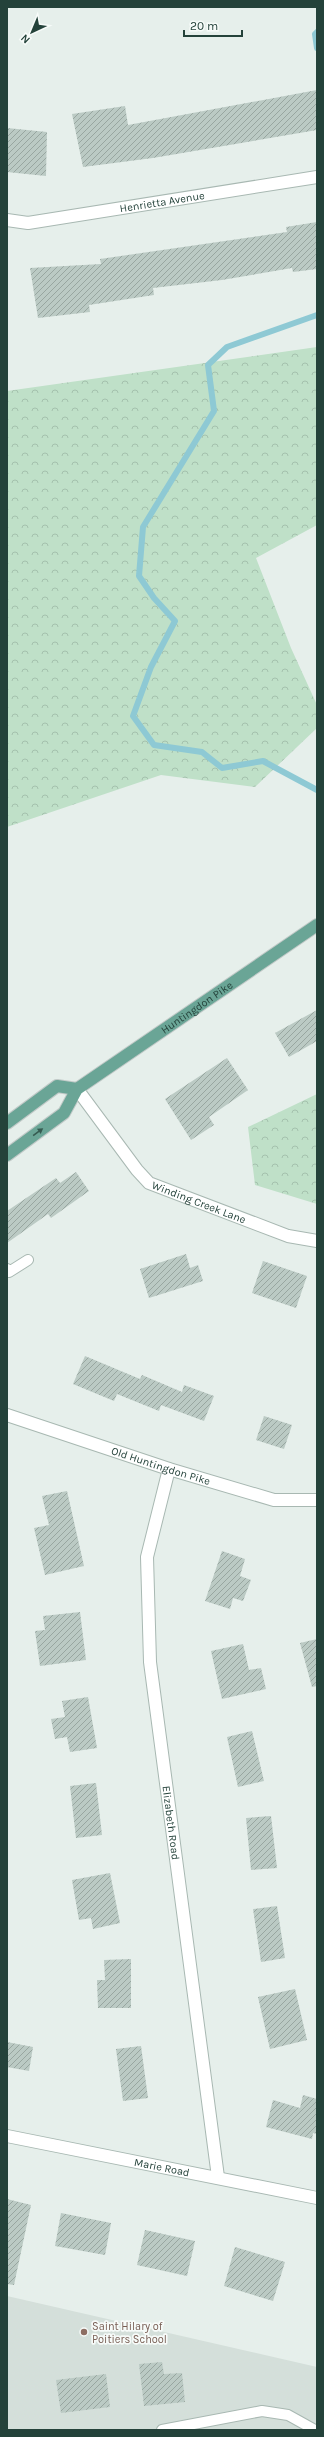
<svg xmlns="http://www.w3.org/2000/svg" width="324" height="2437" font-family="Karla,sans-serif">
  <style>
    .built { fill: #d4dfda }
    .forest { fill: url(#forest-crowns) }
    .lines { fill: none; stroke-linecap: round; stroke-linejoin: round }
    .stream { stroke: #8ec9d4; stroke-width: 6 }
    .building { fill: url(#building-hatch) }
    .service-casing { stroke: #a8b8b2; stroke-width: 12 }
    .minor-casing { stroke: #a8b8b2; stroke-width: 14 }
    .primary-casing { stroke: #c2cac8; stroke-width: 14 }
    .service { stroke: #fff; stroke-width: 10 }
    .minor { stroke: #fff; stroke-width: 12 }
    .primary { stroke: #6aa596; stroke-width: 12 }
    .oneway { fill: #365b51 }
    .education-dot { fill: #8d6e63; stroke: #f7fbf9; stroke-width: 1.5 }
    .labels { text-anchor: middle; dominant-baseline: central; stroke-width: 3.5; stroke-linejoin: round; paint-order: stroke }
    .street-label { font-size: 11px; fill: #24423a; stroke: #f7fbf9 }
    .education-label { font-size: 11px; fill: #785e54; stroke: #f7fbf9; text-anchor: start }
  </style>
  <defs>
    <pattern id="forest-crowns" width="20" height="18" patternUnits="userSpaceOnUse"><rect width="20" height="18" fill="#bfe0c8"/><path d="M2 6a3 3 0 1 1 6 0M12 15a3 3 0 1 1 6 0" fill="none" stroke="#a4c1ad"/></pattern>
    <pattern id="building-hatch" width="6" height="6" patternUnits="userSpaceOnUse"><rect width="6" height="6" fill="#bbcac4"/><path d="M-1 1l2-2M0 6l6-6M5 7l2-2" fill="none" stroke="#98a6a0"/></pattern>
  </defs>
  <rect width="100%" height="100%" fill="#e6efeb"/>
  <path class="built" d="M7,2296L317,2367V2430H7Z"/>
  <path class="forest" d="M317,347V525L256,558L291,648L317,705V728L255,787L161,775L7,827V391Z
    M317,1094V1204L255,1185L248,1127Z"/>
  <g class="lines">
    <path class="stream" d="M317,32L315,34L317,48
      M317,315L227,347L208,365L214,411L143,527L139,576L154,598L175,621L151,667L133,716L154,745L202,752L222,768L263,761L317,790"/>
  </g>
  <path class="building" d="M317,90V130L153,158L83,167L72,114L125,106L128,125Z
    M7,128L47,132L46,176L7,172Z
    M317,222V269L293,272L292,268L222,280L153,288L154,295L89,305L90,312L38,318L30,268L101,264L100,259L287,232L286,227Z
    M317,1010V1041L289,1057L275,1033Z
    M227,1058L248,1090L209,1117L214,1125L191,1140L165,1099Z
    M76,1172L89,1191L51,1218L48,1214L7,1243V1211L56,1178L60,1183Z
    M186,1254L190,1268L198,1265L203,1281L149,1298L140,1269Z
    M263,1261L307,1276L296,1308L252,1293Z
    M85,1356L140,1379L142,1375L182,1392L184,1385L214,1396L204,1421L161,1405L159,1411L117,1394L114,1401L73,1384Z
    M264,1416L292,1425L284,1449L256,1440Z
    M67,1491L84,1566L45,1575L34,1528L49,1525L42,1496Z
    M222,1551L245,1559L240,1576L251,1580L243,1601L233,1598L230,1609L205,1601Z
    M80,1612L86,1660L40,1666L35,1631L45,1630L43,1616Z
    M317,1639V1686L312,1687L300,1643Z
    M243,1644L249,1670L261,1668L266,1689L222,1699L211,1651Z
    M88,1697L97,1748L70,1752L67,1737L55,1739L51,1719L65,1717L62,1701Z
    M252,1731L264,1781L238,1787L227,1737Z
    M96,1783L102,1835L76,1838L70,1786Z
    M271,1816L277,1868L251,1870L246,1818Z
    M110,1873L120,1923L93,1929L91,1918L79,1920L72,1880Z
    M277,1906L285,1958L261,1962L253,1909Z
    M131,1959V2008H98L97,1980H105L104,1960Z
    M295,1989L307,2040L270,2049L258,1997Z
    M7,2042L33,2047L29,2071L7,2067Z
    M141,2046L148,2098L123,2101L116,2049Z
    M303,2095L317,2099V2134L313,2133L312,2139L266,2127L273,2100L300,2108Z
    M7,2199L31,2205L14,2285L7,2284Z
    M61,2213L111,2223L105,2255L55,2246Z
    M145,2230L195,2241L187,2276L137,2265Z
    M235,2247L285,2262L273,2301L224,2286Z
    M162,2362L164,2374L182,2373L185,2402L144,2406L139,2364Z
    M106,2374L110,2407L61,2413L56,2380Z"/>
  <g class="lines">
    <defs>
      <path id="service" d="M7,1269L9,1272L28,1260
        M162,2430L262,2411L288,2415L315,2430"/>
      <g id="minor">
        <path id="s1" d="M7,220L28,223L317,177"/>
        <path id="s2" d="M77,1089L137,1170L149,1183L288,1236L317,1241"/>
        <path id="s3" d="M7,1415L169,1469L274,1500H317"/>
        <path id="s4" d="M169,1469L147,1557L150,1662L218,2177"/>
        <path id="s5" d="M7,2136L317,2198"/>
      </g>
      <g id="primary">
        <path d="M7,1123L57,1086L77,1089"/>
        <path id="s6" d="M7,1155L64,1113L77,1089L317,925"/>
      </g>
    </defs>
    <use href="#service" class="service-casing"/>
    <use href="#minor" class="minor-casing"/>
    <use href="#primary" class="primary-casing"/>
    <use href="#service" class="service"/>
    <use href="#minor" class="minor"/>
    <use href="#primary" class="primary"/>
  </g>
  <defs><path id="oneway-solid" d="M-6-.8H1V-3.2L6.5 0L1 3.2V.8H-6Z"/></defs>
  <use class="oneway" href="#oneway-solid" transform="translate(38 1132) rotate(-36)"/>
  <circle class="education-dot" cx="84" cy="2332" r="4"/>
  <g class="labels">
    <g class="street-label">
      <text stroke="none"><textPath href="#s1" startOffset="157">Henrietta Avenue</textPath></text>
      <text stroke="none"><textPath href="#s6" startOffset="243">Huntingdon Pike</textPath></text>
      <text stroke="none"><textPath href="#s2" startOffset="172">Winding Creek Lane</textPath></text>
      <text stroke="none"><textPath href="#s3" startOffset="162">Old Huntingdon Pike</textPath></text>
      <text stroke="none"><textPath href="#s4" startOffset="358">Elizabeth Road</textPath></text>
      <text stroke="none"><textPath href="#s5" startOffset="158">Marie Road</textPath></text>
    </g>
    <g class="education-label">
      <text x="92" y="2326">Saint Hilary of<tspan x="92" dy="13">Poitiers School</tspan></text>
    </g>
  </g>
  <rect width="324" height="2437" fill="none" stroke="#24423a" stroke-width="16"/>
  <g transform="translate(32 32) rotate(224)" stroke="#f7fbf9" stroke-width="3" paint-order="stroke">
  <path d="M0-3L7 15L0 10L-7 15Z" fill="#24423a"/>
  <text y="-6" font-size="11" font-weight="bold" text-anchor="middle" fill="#24423a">N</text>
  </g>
  <path d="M184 30v6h58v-6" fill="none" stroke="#24423a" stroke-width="2"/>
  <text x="190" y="30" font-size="12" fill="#24423a" stroke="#f7fbf9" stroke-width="3" paint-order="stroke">20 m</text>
</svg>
